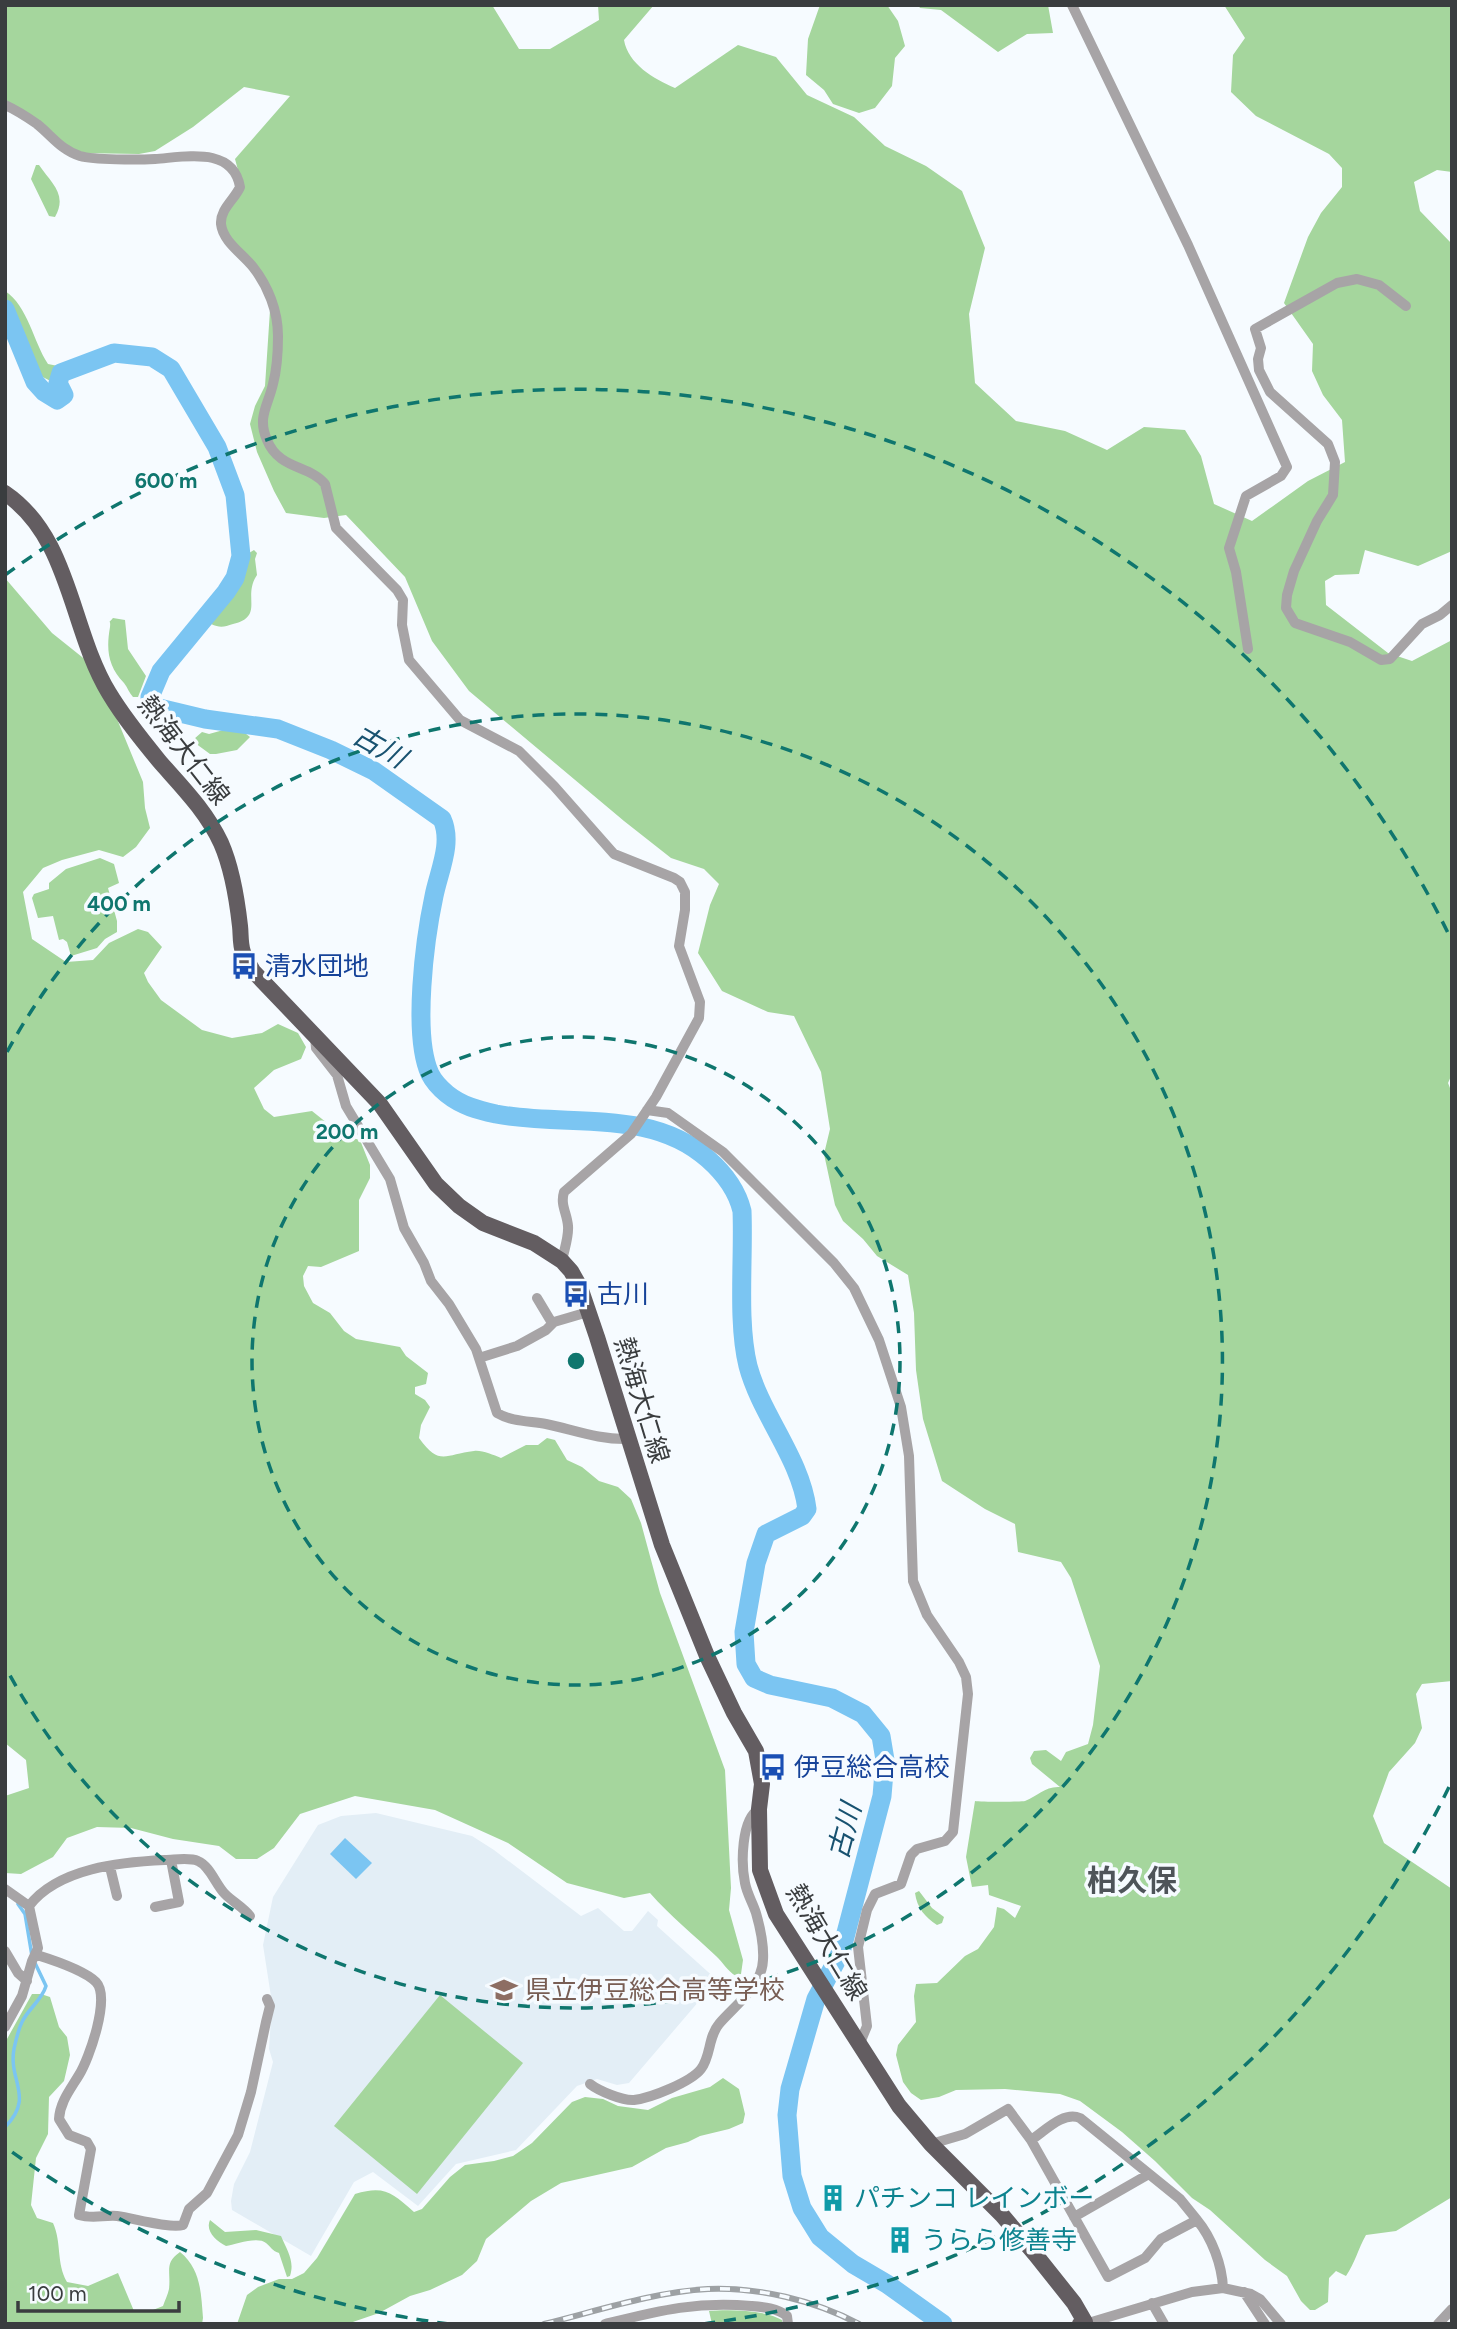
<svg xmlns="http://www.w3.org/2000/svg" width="1457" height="2329" font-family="Figtree,'Noto Sans JP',sans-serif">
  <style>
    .built { fill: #e3eef6 }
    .green { fill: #a5d69d }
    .water { fill: #7bc5f2 }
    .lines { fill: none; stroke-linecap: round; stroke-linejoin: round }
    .stream { stroke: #7bc5f2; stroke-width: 3.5 }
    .river { stroke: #7bc5f2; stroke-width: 19 }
    .street { stroke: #a7a4a6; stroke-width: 10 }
    .primary { stroke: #635d61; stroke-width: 16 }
    .rail-casing { stroke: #9da1a4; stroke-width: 6 }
    .rail { stroke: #f6fbff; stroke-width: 3.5; stroke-dasharray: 10; stroke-linecap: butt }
    .ring { fill: none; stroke: #0f766e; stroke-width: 3.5; stroke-dasharray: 12 9 }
    .labels { text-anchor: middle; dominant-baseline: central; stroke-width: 7; stroke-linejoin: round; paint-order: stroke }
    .street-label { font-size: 26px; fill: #3a3d3f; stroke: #f6fbff }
    .transit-label { font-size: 26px; fill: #164399; stroke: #f6fbff; text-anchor: start }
    .education-label { font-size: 26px; fill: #785e54; stroke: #f6fbff; text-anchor: start }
    .culture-label { font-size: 26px; fill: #0d838f; stroke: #f6fbff; text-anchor: start }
    .water-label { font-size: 28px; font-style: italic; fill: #185270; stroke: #f6fbff }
    .quarter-label { font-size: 30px; font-weight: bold; fill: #4e5459; stroke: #f6fbff }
    .centre { fill: #0f766e; stroke: #f6fbff; stroke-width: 3.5 }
    .ring-label { font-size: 21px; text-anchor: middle; font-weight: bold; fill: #0f766e; stroke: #f6fbff; stroke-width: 7; stroke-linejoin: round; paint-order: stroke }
  </style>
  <rect width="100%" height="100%" fill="#f6fbff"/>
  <path class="built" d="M376,1813L472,1836L494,1850L581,1916L598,1908L624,1931H632L648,1911L658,1920L657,1926L717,1980L629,2083L617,2085L597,2079L577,2086L516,2150L456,2164L418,2206L373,2172L354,2182L311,2256L232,2210L231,2201L234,2184L250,2152L273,2062L269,2049L272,2003L263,1945L273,1897L318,1825L341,1816Z"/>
  <path class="green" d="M5,5H492L519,49H550L599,20L598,5H654L624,40C628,64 654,79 675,88L738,45L776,57L807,95L854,117L885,146L926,166L962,191L985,248L969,314L975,383L1016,421L1065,431L1107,450L1144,427L1185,430L1201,456L1214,504L1252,521L1308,481L1345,462L1342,420L1323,395L1312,371L1313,344L1284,303L1308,237L1321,213L1342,187V168L1329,154L1256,116L1231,92L1233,55L1245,38L1224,5H1452V172L1437,170L1414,182L1420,211L1452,244V551L1418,566L1365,550L1359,574L1335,575L1325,581L1326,605L1388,653L1412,661L1452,640V1074L1448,1083L1452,1093V1681L1422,1684L1416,1694L1422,1728L1415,1743L1389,1772L1373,1816L1384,1843L1452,1889V2197L1396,2231L1366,2235C1358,2249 1355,2263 1346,2276L1336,2271L1329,2278L1328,2302L1315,2310H1310L1301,2301L1287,2276L1265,2260L1210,2210L1192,2198L1155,2161L1122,2132L1080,2101L1060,2094L1005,2089L956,2090L939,2097L921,2100L911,2093L903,2082L896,2055L898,2045L916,2022L914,1996L916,1984L937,1983L965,1956L978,1949L994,1927L997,1907L1004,1909L1015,1918L1021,1906L989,1895L988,1885L972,1887L966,1857L975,1801C980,1802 1021,1802 1025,1801C1038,1796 1045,1786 1060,1787L1032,1764L1030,1758L1034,1751L1046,1750L1061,1761L1066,1752L1088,1744L1093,1725L1100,1666L1071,1578L1061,1562L1018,1552L1015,1524L985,1509L942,1481L923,1419L916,1370L914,1313L908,1275L877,1256L863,1239L843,1221L835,1205L824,1154L830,1129L821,1072L794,1016L768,1012L722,991L698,953L710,905L719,884L704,869L671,858L624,821L469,691L432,641L405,577L346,515L324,518L286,513L274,491L257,452L250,424L255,406L265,386L271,295L224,228V216L242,185L235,159L290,96L244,87L193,127L155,151L139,154L79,153L5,101Z
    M820,5H887L898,21L905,46L895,58L892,86L875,108L859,113L833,104L824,90L806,75L808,39Z
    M918,5H1048L1053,33L1027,34L998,52L941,10L920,8Z
    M36,165H39C51,183 68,194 55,217L49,216L31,179Z
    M5,291C28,306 33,341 48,364L58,366L57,374L51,381C46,379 40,376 37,372C27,359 5,306 5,291Z
    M254,550L257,553L255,559L257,575C242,597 265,616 233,624C224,627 220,628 211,624C211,609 228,598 236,586C243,576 246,564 249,553Z
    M5,578L52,633L87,661L103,685L143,782L145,808L150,828L136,847L123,857L99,850L62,860L43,868L23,892L32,939L66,962L93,960L109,943L138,929L148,932L162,947L144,973L148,982L161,1000L202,1030L232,1038L262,1033L278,1024L298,1033L306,1047L301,1059L274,1070L254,1088L264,1109L274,1117L312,1111L342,1135L360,1140L370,1165V1178L359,1200V1251L321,1267L308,1266L303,1276L304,1286L313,1303L330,1313L344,1331L356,1339L400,1347L406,1356L428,1373L426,1384L415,1387V1394L425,1400L430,1407L421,1425L419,1438C440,1467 445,1454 474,1451C482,1450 493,1455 501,1458L526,1445H538L547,1438L555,1440L567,1460L582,1467L599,1481L618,1487L631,1499L641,1523L660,1593L725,1770L731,1888L729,1910L743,1960L741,1974L736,1976C727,1971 723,1962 716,1956C694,1935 670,1916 650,1893L624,1898L567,1883L508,1843L435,1810L355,1796L300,1814L274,1848L257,1859H236L219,1846L173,1839L131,1828L97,1827L67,1838L53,1857L21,1874L5,1873V1796L29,1788L26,1760L5,1743Z
    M113,618L125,620L128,649L146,676L138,697H133C129,693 128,688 124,683C108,666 106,650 110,627C111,618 107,625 113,618Z
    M227,729L241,730L250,737L237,750L216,754H210L195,743L194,739L202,732L209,734Z
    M100,858L114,864L119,883L108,888L117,921V932L105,939L97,948L71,956L67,942L63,939L59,940L53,916L38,918L32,898L34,894L49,889V883L66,869Z
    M919,1891L932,1908L944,1917L942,1923L937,1925C925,1917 917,1908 915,1893Z
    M32,1994H41L50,1997L59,2027L67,2037L70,2055L64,2081L49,2097L48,2134L36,2158L31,2205L37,2218L53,2223C62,2243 56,2263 67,2282L88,2286L118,2273L134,2311L148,2312L163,2306C165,2300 168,2294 169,2289C171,2271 164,2263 180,2252C201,2269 201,2293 203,2318L202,2324H5L7,2039Z
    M440,1995L523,2063L417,2194L334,2126Z
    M723,2078L739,2089L745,2114L743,2123L729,2129L700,2136L688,2142L666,2148L632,2167L561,2183L531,2201L486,2239L477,2261L462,2275L430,2290L410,2296L379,2313L347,2324H237L247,2295L258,2287L279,2279H292L304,2273L317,2258L355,2194C385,2185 392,2193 414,2212L422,2209L450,2177L465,2165L494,2161L513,2156L532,2143L572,2102L585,2097L603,2099L618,2106L648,2110L672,2098L710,2087Z
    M210,2220L225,2232L256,2230L281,2236C287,2250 295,2261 290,2276L287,2277L279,2253C271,2250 272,2248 266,2243C257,2236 235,2245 226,2246C216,2241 205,2231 210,2220Z
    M709,2311C729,2309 765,2310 782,2320L783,2324H712Z"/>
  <path class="water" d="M345,1838L372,1863L356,1879L330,1854Z"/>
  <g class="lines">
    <path class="stream" d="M18,1904L25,1914L32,1956
      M5,2127C35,2097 8,2081 14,2049C16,2040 18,2030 22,2022C28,2009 42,2000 46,1986L35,1963"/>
    <path class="river" d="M5,309L35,382L44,392L57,400L64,395L58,383L61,373L114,353L152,357L171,369L217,447L235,495L241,556L235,578L226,592L161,671L150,697L155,707L205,719L278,729L331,750L374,771L442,819C453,843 439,871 434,896C425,938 412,1035 430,1074C434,1082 441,1089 447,1094C462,1106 478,1110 496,1114C567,1128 650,1107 708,1159C725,1174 737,1190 742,1211C744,1258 737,1322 748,1366C761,1415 801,1459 807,1509L802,1516L766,1534L756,1563L744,1632L746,1664L754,1678L770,1685L832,1698L863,1714L881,1736L885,1760L882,1796L841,1952L816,1999L790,2089L787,2115L792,2176L802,2208L820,2237L853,2264L887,2284L943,2324"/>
    <path class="street" d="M1072,5L1188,245L1287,467L1281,476L1246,496L1229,548L1236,572L1248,649
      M5,105C16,110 27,117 37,124C52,136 61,150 80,156C94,160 138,160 155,159C185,157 233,146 240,187C235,199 220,209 221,224C223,242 243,254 253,267C268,286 278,311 278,336C278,351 277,369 273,384C268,406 257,417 267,440C279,470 310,465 325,484L336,528L397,590L403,600L402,625L409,660L460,720L519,751L554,786L614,854L674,878L680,882L685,892V910L679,946L700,1002L699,1018L656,1097L631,1134L564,1192C560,1205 567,1213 568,1226C569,1237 564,1250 562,1261
      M1406,306L1379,285L1357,279L1337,283L1255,329L1261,348L1258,359L1259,370L1270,392L1328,444L1335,462L1333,495L1317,521L1294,571L1287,595L1286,608L1295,623L1350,642L1381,660L1390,659L1422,624L1440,615L1452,605
      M315,1037L316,1048L337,1075L346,1106L390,1179L404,1228L424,1263L431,1281L449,1304L476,1349L497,1413C512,1422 530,1421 546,1424C574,1430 600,1440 628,1439
      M647,1110L668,1113L723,1152L834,1263L854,1288L879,1340L901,1407L909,1456L913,1581L927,1615L959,1662L966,1677L968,1694L953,1832L945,1841L917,1849L911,1855L901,1884L875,1894L867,1910L858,1947L867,2026L860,2043
      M537,1298L552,1323
      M479,1358L517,1346L546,1330L554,1322L588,1312
      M110,1867L117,1896
      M5,1889L29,1906L38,1948L32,1961L22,1996L5,2027
      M29,1906C58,1868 121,1862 165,1860C174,1860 189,1857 198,1861C210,1866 216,1885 225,1894C233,1902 243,1907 250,1916
      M155,1907L179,1902L171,1860
      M5,1951L18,1973L27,1981
      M37,1955C53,1960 84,1970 96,1982C111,1997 89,2059 79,2075C70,2090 60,2102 59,2119L69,2135L87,2142L91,2149L79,2215C92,2219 104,2215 117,2216C133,2218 171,2229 183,2225L189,2209L207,2193L238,2135L251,2092L266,2022L270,2006L267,1999
      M590,2084C599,2091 623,2101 634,2100C651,2098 691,2082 701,2069C711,2056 708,2037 719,2024C734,2006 762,1987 763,1960C764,1945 760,1927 756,1913C753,1903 747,1894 745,1883C741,1864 741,1819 759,1809
      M1031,2140C1045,2131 1063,2111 1080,2118L1180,2199L1197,2220
      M931,2144L965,2134L1008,2109L1031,2140L1108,2277L1145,2258L1161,2239L1197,2220C1212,2238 1222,2265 1223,2288
      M1074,2217L1149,2174
      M1244,2292L1265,2324
      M1152,2303L1164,2324
      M605,2324C658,2311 696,2301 751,2306C763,2307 777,2308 787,2316L788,2324
      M1085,2324L1192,2292L1223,2288L1251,2294L1260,2299L1281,2324
      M1438,2324L1452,2309"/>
    <path class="primary" d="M5,493C71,538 70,629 109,693C124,718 142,740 160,762C183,788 206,811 221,843C232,868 237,899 240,926C241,934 240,944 243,952C245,959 250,965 253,971L380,1104L436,1184L459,1206L483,1223L534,1243L562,1261L571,1271L580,1287L597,1337L662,1545L707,1656L734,1713L756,1751L762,1784L759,1809L760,1870L776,1914L899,2106L931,2144L1002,2215L1035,2254L1074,2303L1085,2322L1080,2324"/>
    <defs>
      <path id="rail" d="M544,2324C597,2311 653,2292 708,2289C758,2287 814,2300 859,2324"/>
    </defs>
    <use href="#rail" class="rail-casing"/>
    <use href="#rail" class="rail"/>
  </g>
  <g class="ring">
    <circle cx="576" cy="1361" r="324"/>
    <path d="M7 1052A647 647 0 1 1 7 1670"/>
    <path d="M1449 1787A971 971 0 0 1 703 2324M449 2324A971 971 0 0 1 5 2147M5 575A971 971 0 0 1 1449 935"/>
  </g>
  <defs>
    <symbol id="bus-bare" viewBox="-9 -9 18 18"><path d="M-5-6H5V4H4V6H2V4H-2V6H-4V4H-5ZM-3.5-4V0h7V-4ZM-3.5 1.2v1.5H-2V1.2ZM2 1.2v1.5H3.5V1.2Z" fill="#1a4fb4" stroke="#f6fbff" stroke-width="2.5" paint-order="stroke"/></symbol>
    <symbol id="school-bare" viewBox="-9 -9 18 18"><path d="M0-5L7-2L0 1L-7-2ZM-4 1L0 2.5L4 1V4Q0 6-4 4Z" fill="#8d6e63" stroke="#f6fbff" stroke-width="2.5" paint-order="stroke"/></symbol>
    <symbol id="building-bare" viewBox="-9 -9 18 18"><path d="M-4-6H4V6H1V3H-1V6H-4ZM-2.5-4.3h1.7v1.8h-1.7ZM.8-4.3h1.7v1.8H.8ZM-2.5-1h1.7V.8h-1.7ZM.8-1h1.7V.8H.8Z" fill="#0f9aa8" stroke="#f6fbff" stroke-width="2.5" paint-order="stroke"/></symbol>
  </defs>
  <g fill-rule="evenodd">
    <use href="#bus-bare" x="225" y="947" width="38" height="38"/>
    <use href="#bus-bare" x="557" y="1275" width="38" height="38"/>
    <use href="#bus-bare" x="754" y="1748" width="38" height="38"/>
    <use href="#school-bare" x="485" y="1971" width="38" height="38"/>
    <use href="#building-bare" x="814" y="2179" width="38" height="38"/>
    <use href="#building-bare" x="881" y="2221" width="38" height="38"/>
  </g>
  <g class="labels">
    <g class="street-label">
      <text transform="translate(184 750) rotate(52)">熱海大仁線</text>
      <text transform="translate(642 1400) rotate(73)">熱海大仁線</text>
      <text transform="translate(827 1942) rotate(59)">熱海大仁線</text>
    </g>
    <g class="transit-label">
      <text x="265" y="966">清水団地</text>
      <text x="597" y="1294">古川</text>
      <text x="794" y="1767">伊豆総合高校</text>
    </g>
    <g class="education-label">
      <text x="525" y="1990">県立伊豆総合高等学校</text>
    </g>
    <g class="culture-label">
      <text x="854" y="2198">パチンコ レインボー</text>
      <text x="921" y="2240">うらら修善寺</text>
    </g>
    <g class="water-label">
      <text transform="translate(380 746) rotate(30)">古川</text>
      <text transform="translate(844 1831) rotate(-75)">古川</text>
    </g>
    <g class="quarter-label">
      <text x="1132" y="1880">柏久保</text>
    </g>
  </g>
  <circle cx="576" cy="1361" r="10" class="centre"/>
  <g class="ring-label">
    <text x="166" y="488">600 m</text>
    <text x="119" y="911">400 m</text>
    <text x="347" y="1139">200 m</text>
  </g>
  <rect width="1457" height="2329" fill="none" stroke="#3a3d3f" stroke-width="14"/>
  <path d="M18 2301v10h161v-10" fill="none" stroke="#3a3d3f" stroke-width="3.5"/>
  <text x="28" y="2301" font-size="21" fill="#3a3d3f" stroke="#f6fbff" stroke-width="5" paint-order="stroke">100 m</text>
</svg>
